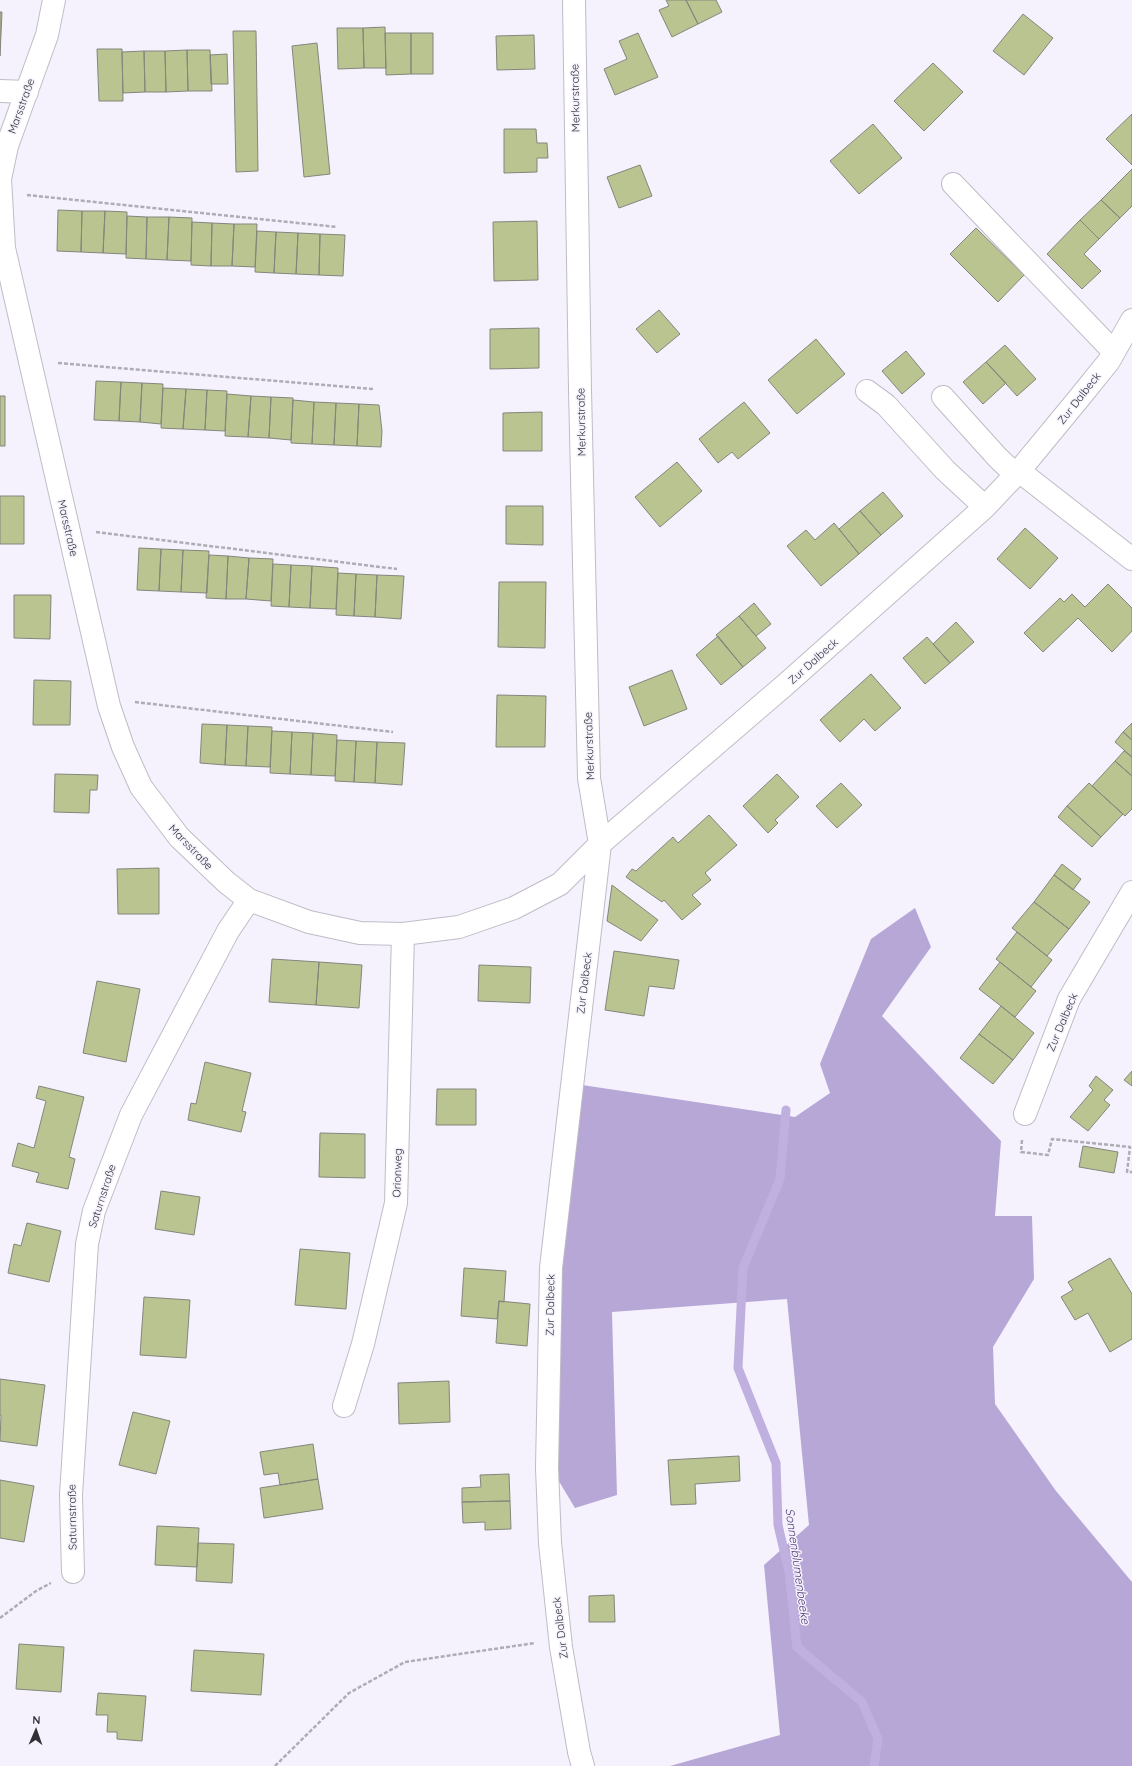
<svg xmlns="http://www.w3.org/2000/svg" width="1132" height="1766" font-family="Quicksand,sans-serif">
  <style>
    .forest { fill: #b6a7d7 }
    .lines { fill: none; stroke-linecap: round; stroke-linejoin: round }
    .stream { stroke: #bfb0e0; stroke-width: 9 }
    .building { fill: #bac491; stroke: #83867c }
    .minor-casing { stroke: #bfbcc6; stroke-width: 24 }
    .path { stroke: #aeacb5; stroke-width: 2.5; stroke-dasharray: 4 2; stroke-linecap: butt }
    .minor { stroke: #fff; stroke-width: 22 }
    .labels { text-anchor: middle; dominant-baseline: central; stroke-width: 3; stroke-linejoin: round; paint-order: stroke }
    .street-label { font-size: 11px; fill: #313034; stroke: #f5f2fd }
    .water-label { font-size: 12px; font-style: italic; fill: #4e3873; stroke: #f5f2fd }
  </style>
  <rect width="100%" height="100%" fill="#f5f2fd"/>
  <path class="forest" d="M915,908L931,947L882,1016L1001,1141L995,1216H1032L1034,1279L993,1347L995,1404L1056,1491L1132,1582V1766H670L780,1735L764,1565L809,1525L787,1299L612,1312L617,1495L575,1508L557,1478L559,1269L582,1085L795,1117L830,1093L820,1064L871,939Z"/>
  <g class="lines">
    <path class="stream" d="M786,1110L780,1179L743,1268L738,1368L776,1463L778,1525L789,1572L797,1647L862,1702L878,1739L874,1766"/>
  </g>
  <path class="building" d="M666,0H686L698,24L672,37L659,10L669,6Z
    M686,0H716L722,12L698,24Z
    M0,12H2L0,56Z
    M1023,14L1053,38L1024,75L993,51Z
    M385,27L386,68H364L363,28Z
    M337,28H363L364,68L338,69Z
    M233,31H256L258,171L236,172Z
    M385,33H411V74L386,75Z
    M411,33H433V74H411Z
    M638,33L658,77L615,95L604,69L627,59L619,41Z
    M534,35L535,69L497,70L496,36Z
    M317,43L330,174L304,177L292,46Z
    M97,49H122L123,101H99Z
    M187,50L188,91L166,92L165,51Z
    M187,50H210L212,91H188Z
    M144,51L145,92L123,93L122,52Z
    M144,51H165L166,92H145Z
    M227,54L228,84H211L210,55Z
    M933,63L963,92L924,131L894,101Z
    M1132,114V165L1106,139Z
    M873,124L902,158L859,194L830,161Z
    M504,129H536L537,143H547L548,158H537V172L504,173Z
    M640,165L652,196L619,208L607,177Z
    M1132,169V206L1120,218L1101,200Z
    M1101,200L1120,218L1099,239L1080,220Z
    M58,210L82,211L81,252L57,251Z
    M82,211H105L103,253L81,252Z
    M105,211L127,212L126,254L103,253Z
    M127,216L147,217L146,259L126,258Z
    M147,217H169L167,260L146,259Z
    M169,217L192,218L191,261L167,260Z
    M1080,220L1099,239L1084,254L1101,271L1082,289L1047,254Z
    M537,221L538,280L494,281L493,222Z
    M192,222L212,223L211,266L191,265Z
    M212,223L234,224L232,266H211Z
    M234,224H257L255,267L232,266Z
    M976,228L1024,275L998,302L950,254Z
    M257,231L276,232L274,273L255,272Z
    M276,232L298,233L296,274L274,273Z
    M298,233L320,234L319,275L296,274Z
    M320,234L345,235L343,276L319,275Z
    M659,310L680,334L657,353L636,329Z
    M539,328V368L490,369V329Z
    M816,339L845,374L797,414L768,380Z
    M1005,345L1036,379L1017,396L986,362Z
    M906,351L925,374L902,394L882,371Z
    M986,362L1006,383L983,404L963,382Z
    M96,381L121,382L119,421L94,420Z
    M121,382L142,383L140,422L119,421Z
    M142,383L163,384L161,424L140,422Z
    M163,388L186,389L183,429L161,428Z
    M186,389L207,390L205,430L183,429Z
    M207,390L227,391L225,431L205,430Z
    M227,394L251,396L248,437L225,436Z
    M0,396H5V446H0Z
    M251,396L271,397L269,438L248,437Z
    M271,397L293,398L291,440L269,438Z
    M293,400L314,402L312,444L291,443Z
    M314,402L336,403L334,445L312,444Z
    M744,402L770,433L738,459L732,452L718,463L699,439Z
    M336,403L359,404L357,446L334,445Z
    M359,404L379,405L382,431L381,447L357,446Z
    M542,412V451H503V413Z
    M677,462L702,491L660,527L635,497Z
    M883,492L903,516L881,535L860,511Z
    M0,496H24V544H0Z
    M506,506H543V545L506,544Z
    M860,511L881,535L859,554L839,529Z
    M834,523L859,554L821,586L787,546L806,530L815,540Z
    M1025,528L1058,558L1030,589L997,559Z
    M139,548L161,549L159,591L137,590Z
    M161,549L183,550L181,592L159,591Z
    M183,550L209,551L207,593L181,592Z
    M209,555L228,556L226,599L206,598Z
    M228,556L249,558L246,599H226Z
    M249,558L273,559L271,601L246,599Z
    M273,564L291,565L289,607L271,606Z
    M291,565L312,566L310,608L289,607Z
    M312,566L338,568L336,609L310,608Z
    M338,573L356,574L354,616L336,615Z
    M356,574L377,575L375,617L354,616Z
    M377,575L404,576L401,619L375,617Z
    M499,582H546L545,648L498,647Z
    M1108,584L1132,608V631L1112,652L1078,618L1043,652L1024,633L1060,598L1064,602L1072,594L1085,607Z
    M14,595H51L50,639L14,638Z
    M754,603L771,624L756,636L739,616Z
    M739,616L766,648L743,667L716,635Z
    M956,622L974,642L950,663L933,644Z
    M718,636L743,667L721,685L696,655Z
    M927,637L950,663L925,684L903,658Z
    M672,670L687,709L644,726L629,687Z
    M871,674L901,708L875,731L864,719L840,742L820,720Z
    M34,680L71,681L70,725H33Z
    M497,695L546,696L545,747H496Z
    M1132,723V740L1123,732Z
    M202,724L227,725L225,765L200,763Z
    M227,725L248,726L246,766L225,765Z
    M248,726L272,727L270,767L246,766Z
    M272,731L292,732L290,774L270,773Z
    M292,732L313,733L311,775L290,774Z
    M1123,732L1132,740V757L1115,742Z
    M313,733L337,735L335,776L311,775Z
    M337,740L356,741L354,782L335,781Z
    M356,741L377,742L375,783L354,782Z
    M377,742L405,743L402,785L375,783Z
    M1124,751L1132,757V776L1115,761Z
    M1115,761L1132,776V809L1125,816L1092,786Z
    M55,774L98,775L97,790H90L89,813L54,812Z
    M777,774L799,797L775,820L778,823L768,833L743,806Z
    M841,783L862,805L837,828L816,806Z
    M1089,783L1123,814L1101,837L1067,806Z
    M1067,806L1101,837L1092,847L1058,817Z
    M709,815L737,845L705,873L711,880L692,895L701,904L682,920L664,900L662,902L626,877L632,869L636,871L673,837L678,843Z
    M1062,864L1081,879L1073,890L1054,875Z
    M159,868V914H118L117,869Z
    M1054,875L1090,902L1069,929L1034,902Z
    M612,885L658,920L641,941L607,921Z
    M1034,902L1069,929L1047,956L1012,928Z
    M1017,932L1052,960L1031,987L996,959Z
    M614,951L679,960L674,989L649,986L644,1016L605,1010Z
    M272,959L319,962L316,1005L269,1002Z
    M319,962L362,965L359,1008L316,1005Z
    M1000,962L1036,991L1015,1017L979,989Z
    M479,965L531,967L530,1003L478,1001Z
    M97,981L140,989L126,1062L83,1053Z
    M1001,1006L1034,1033L1013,1060L979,1034Z
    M979,1034L1013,1060L993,1084L960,1058Z
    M205,1062L251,1073L242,1111L246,1112L241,1132L188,1120L191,1103L196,1104Z
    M1132,1071V1086L1124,1080Z
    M1096,1076L1113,1090L1104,1100L1110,1105L1088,1131L1070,1117L1093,1090L1089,1086Z
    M39,1086L84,1097L69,1157L75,1159L68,1189L36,1182L39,1173L12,1166L18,1143L34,1148L46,1101L36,1098Z
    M437,1089H476V1125H436Z
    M320,1133L365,1134V1178L319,1177Z
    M1083,1146L1118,1152L1114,1173L1079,1167Z
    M161,1191L200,1197L194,1235L155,1229Z
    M27,1223L61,1231L49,1282L8,1273L14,1244L21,1246Z
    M300,1249L350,1253L346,1309L295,1305Z
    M1110,1258L1132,1294V1339L1110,1352L1088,1313L1075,1320L1061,1297L1073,1290L1068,1282Z
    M464,1268L506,1271L504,1302L499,1301L497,1319L461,1316Z
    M144,1297L190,1300L186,1358L140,1355Z
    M499,1301L530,1304L527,1346L496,1343Z
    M0,1379L45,1385L37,1446L0,1441L1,1415H0Z
    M449,1381L450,1422L399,1424L398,1383Z
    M133,1412L170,1421L156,1474L119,1465Z
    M313,1444L318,1479L280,1485L278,1473L264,1475L260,1452Z
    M739,1456L740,1481L695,1484L696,1504L671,1505L668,1460Z
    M509,1474L510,1501L462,1502V1488L481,1487L480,1475Z
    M318,1479L323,1509L264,1518L260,1488Z
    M0,1480L34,1486L24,1542L0,1538Z
    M510,1501L511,1529L485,1530V1522L463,1523L462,1502Z
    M157,1526L199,1528L197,1567L155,1565Z
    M198,1543L234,1544L232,1583L196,1581Z
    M614,1595L615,1622H589V1596Z
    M19,1644L64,1647L61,1692L16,1689Z
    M194,1650L264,1654L261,1695L191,1691Z
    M98,1693L146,1696L142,1741L117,1739V1732H107L108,1715H96Z"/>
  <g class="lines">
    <defs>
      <path id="minor" d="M54,0L47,35L7,146L0,179L4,248L109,706L123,747L141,787L179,837L226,882L249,900L309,922L360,933L403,934L459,927L514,908L560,884L600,844L785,685L985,507L1019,471L1080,397L1109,361L1132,320
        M574,0L580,390L589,778L600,844L551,1268L547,1468L550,1543L561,1647L579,1752L583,1766
        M0,91L27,92
        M953,184L1114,352
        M867,391L886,405L945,470L985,507
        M943,397L998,458L1016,475
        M1019,471L1132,559
        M1025,1114L1069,999L1132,892
        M344,1406L363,1344L396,1203L403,934
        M73,1572L71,1495L87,1244L94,1211L131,1115L228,931L249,900"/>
    </defs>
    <use href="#minor" class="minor-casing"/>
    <path class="path" d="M27,195L337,227
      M58,363L373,389
      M96,532L397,569
      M135,702L393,732
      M1022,1140L1021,1152L1048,1155L1052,1139L1130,1147L1127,1172H1132
      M0,1618L36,1591L51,1583
      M275,1766L349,1693L405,1662L535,1643"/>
    <use href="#minor" class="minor"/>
  </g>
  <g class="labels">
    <g class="street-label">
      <text transform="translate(575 98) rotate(-91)">Merkurstraße</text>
      <text transform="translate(21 106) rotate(-70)">Marsstraße</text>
      <text transform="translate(1079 398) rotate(-52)">Zur Dalbeck</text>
      <text transform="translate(581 422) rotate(-91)">Merkurstraße</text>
      <text transform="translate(68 528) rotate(77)">Marsstraße</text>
      <text transform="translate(813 661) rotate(-42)">Zur Dalbeck</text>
      <text transform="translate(589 746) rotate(-92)">Merkurstraße</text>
      <text transform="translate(191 847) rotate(46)">Marsstraße</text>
      <text transform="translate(584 983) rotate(-83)">Zur Dalbeck</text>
      <text transform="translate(1062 1022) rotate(-67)">Zur Dalbeck</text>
      <text transform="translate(397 1173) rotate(-88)">Orionweg</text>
      <text transform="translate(102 1196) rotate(-72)">Saturnstraße</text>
      <text transform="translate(550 1305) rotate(-89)">Zur Dalbeck</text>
      <text transform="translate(72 1517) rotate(-91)">Saturnstraße</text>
      <text transform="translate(560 1628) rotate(-97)">Zur Dalbeck</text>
    </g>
    <g class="water-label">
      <text transform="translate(798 1566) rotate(82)">Sonnenblumenbeeke</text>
    </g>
  </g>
  <g transform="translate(36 1730) rotate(2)" stroke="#f5f2fd" stroke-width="3" paint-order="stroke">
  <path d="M0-3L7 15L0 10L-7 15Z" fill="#313034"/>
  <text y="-6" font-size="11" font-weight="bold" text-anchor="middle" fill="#313034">N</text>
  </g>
</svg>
